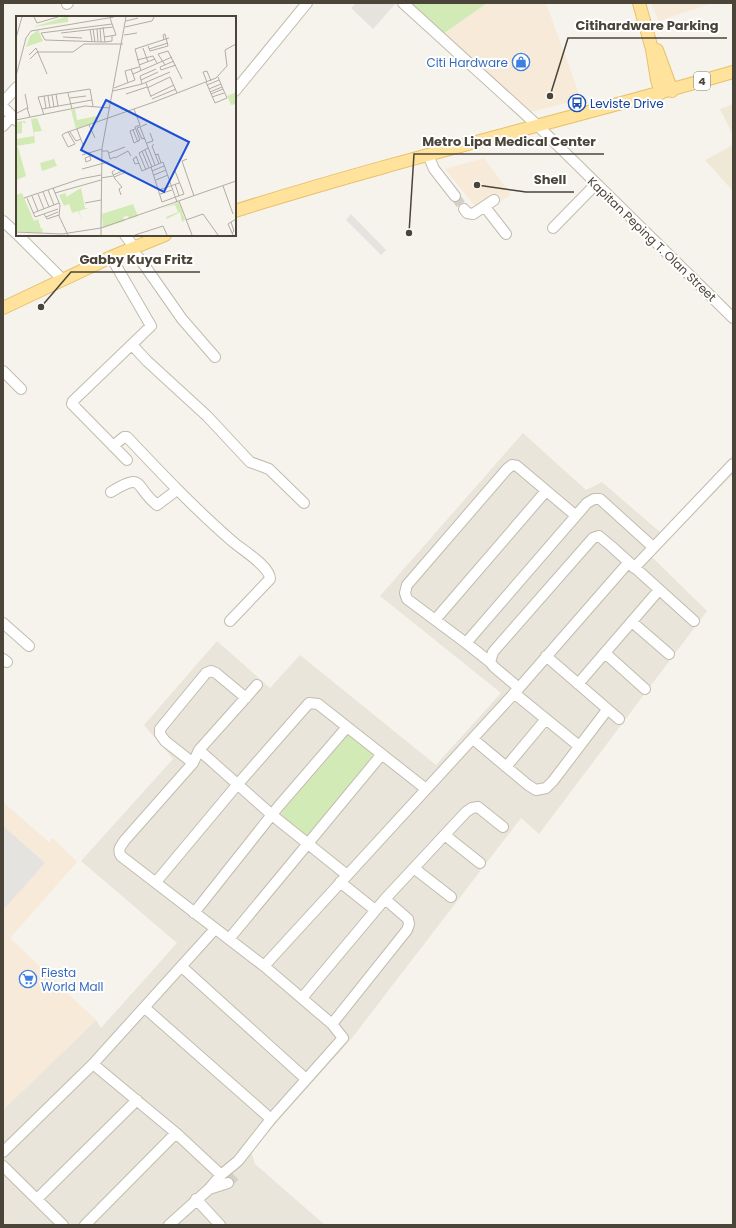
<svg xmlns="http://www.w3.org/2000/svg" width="736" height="1228" font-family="Poppins,sans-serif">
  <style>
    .residential { fill: #eae5da }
    .commercial { fill: #f7ead8 }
    .industrial { fill: #e6e2dd }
    .education { fill: #efe8d6 }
    .green { fill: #d2eab5 }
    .parking { fill: #e5e3e0 }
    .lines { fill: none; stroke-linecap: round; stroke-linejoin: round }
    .minor-tunnel { stroke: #d4d0c8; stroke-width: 10; stroke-dasharray: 10 5; stroke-linecap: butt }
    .minor-casing { stroke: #c2bbae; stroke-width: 12 }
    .major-casing { stroke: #e6c16a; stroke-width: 14 }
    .minor { stroke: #fff; stroke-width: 10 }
    .major { stroke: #ffe39c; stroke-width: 12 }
    .labels { text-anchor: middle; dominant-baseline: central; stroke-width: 4; stroke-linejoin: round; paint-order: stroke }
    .shield { fill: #fff; stroke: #817c74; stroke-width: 1 }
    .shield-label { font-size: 11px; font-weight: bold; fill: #4b4439 }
    .shop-label { font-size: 12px; fill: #366cbe; stroke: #fff; text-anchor: end }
    .transit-label { font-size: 12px; fill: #164399; stroke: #fff; text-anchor: start }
    .street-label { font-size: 12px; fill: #4b4439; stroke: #fff }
    .inset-road { fill: none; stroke: #b2ada4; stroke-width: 1 }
    .view { fill: #1d4ed8; fill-opacity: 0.15; stroke: #1d4ed8; stroke-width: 2 }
    .inset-edge { fill: none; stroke: #4b4439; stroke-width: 2 }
    .leader { fill: none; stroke: #4b4439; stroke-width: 1.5 }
    .callout-dot { fill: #4b4439; stroke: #fff; stroke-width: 1.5 }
    .callout-label { font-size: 13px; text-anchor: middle; font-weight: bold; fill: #4b4439; stroke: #fff; stroke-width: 4; stroke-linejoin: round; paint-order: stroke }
  </style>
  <rect width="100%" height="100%" fill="#f6f3ec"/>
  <path class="residential" d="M523,433L586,490L602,482L660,532L733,455V474L652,557L707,611L539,834L521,818L352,1038L251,1151L255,1164L325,1225H3V1110L96,1020L101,1028L177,943L81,861L173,759L144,725L217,641L270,688L300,655L436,765L501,693L380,596Z"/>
  <path class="commercial" d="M487,3H546L581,99L531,112L443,34Z
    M651,3H712L659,21Z
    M484,158L511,194L482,215L445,169Z
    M3,802L49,842L53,838L77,862L10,938L96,1020L3,1110Z"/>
  <path class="industrial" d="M356,3H396L373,29L351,8Z"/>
  <path class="education" d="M733,104V135L720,109Z
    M733,145V191L705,160Z"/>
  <path class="green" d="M410,3H487L443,34Z
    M348,735L352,736L373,753V760L309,834L304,835L282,815L283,811Z"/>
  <path class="parking" d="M351,214L386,250L381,255L346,220Z
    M3,826L45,863L3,910Z"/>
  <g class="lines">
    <path class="minor-tunnel" d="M455,196L464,209
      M228,1183L235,1176"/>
    <defs>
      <path id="minor" d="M403,3L537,125L733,318
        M67,4L68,3
        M235,91L307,3
        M3,102L17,87
        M3,107L17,121
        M3,126L12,116
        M428,155L434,169L455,196
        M485,207L506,234
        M464,209L467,213L473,214L494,200
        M3,221L17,234
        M553,228L595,185
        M18,235L63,280
        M125,235L134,247
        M130,249L140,259L182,319L215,357
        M111,257L151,326L73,401L72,404L127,460
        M133,346L147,361L207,416L250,462L269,469L304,503
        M3,371L21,389
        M113,446L124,437H127C161,473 195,509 232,541C242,550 270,566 270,579L230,621
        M111,492C145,471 134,487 157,505L177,490
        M634,568L733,464
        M435,620L546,491
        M632,622L669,654
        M3,623L29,646
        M466,643L407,599L405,593L407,585L507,469L512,465L517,466L575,515
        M605,653L645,689
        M546,656L619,719
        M3,659L7,662
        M490,662L466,643L587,503L594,499H600L653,547
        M578,684L659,590
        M519,688L494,667L490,662L493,652L593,538L599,536L611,546L694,621
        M514,693L579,746
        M473,739L528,785L536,790L546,788L553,781L607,710
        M199,750L272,815L347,875
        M193,763L165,741L160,734V729L206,673L211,671L216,673L246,698
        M506,767L546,719
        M446,836L480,863
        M415,869L451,897
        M156,882L237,785L309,703L318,704L426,789
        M340,882L375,910
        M194,913L278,807L347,727
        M229,939L382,754
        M264,966L519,688L628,563
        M182,967L306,1079
        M302,998L385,899L466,812L472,808L478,807L503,827
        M145,1008L271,1119
        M332,1024L407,930L409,924L408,919L385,899
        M93,1064L176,1133L221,1175
        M3,1152L93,1064L215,929
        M3,1166L63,1225
        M209,1189L228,1183
        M37,1199L137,1100
        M196,1199L220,1225
        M85,1225L176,1133
        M169,1225L209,1189L221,1175L238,1161L271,1119L343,1038L332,1024L264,966L121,856C117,849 121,846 125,840L193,763L199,750L257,685"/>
      <path id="major" d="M639,3L652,49L657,80L661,93
        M657,50L672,91
        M235,211C399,159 567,120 733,72
        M3,308L111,257L165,235"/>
    </defs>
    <use href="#minor" class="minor-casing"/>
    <use href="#major" class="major-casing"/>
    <use href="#minor" class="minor"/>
    <use href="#major" class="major"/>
  </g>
  <defs>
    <symbol id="shop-ring" viewBox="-11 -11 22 22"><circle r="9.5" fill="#fff" stroke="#3f7fe0" stroke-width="1.5"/><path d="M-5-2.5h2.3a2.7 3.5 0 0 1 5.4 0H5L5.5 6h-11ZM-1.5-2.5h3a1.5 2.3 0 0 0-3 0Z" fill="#3f7fe0"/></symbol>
    <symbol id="bus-ring" viewBox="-11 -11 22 22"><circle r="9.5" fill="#fff" stroke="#1a4fb4" stroke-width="1.5"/><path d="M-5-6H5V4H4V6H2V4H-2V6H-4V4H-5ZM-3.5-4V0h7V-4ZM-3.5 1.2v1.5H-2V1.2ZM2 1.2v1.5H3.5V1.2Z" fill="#1a4fb4"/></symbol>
    <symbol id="supermarket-ring" viewBox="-11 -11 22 22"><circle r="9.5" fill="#fff" stroke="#3f7fe0" stroke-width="1.5"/><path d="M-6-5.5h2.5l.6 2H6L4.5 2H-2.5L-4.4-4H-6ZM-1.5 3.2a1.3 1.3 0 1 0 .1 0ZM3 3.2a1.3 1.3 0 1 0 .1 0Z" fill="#3f7fe0"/></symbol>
  </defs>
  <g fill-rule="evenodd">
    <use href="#shop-ring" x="511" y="52" width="20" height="20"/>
    <use href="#bus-ring" x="567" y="93" width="20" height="20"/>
    <use href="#supermarket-ring" x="18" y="969" width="20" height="20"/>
  </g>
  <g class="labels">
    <rect class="shield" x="694" y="72" width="16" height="18" rx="3"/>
    <g class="shield-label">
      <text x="702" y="81">4</text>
    </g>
    <g class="shop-label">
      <text x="508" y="62">Citi Hardware</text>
      <text x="41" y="972" text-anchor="start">Fiesta<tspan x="41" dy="14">World Mall</tspan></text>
    </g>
    <g class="transit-label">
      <text x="590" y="103">Leviste Drive</text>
    </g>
    <g class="street-label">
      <text transform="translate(652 239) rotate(44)">Kapitan Peping T. Olan Street</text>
    </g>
  </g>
  <g transform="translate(16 16)">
    <rect width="220" height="220" fill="#f6f3ec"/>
    <path d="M49,1H52V6L17,11ZM22,14L27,25L10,31L14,20ZM220,76V88L215,89L211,80ZM59,93L61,104L81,100L82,105L60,113L55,94ZM21,102L26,115L18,116L19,127L0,130V123L18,120L15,103ZM9,105L10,108L6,106V117L0,118V106ZM2,131L10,160L0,164V132ZM38,143L41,150L26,155L24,147ZM65,172L69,192H73L63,195L66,204L59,207L66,204L62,195L56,197L53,188L48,190L43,179L50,177V181ZM6,177L18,205L22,203L25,213L27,212L26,217L0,215V179ZM163,186L169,204L166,206L164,196L151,203L150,201L162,196L159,189L147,192ZM117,188L122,200L113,203L112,200L107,201L109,205L87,212L86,198Z" fill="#d2eab5"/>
    <path class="inset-road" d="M18,1L21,7L42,1M110,1L86,132L85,212L220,165M110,5L122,2M96,8L25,17L29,24L89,26L96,25V20M87,11L89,26M109,11L136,5L138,1M84,12L85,26M74,13L76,25M77,13L79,26M81,13L82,25M45,17L97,11M108,19L121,17M47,21L66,22M88,21L100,19L94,2M0,22L6,1M132,30L134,35L152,30L149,18L147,19L148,24M127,32L132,46M133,33L152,27M13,39L20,32L31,58M14,43L21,36H57L68,28H107M121,44L137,40L141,47M158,45L144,51L145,54L160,49M123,49L139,43M149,49L142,38L152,35L166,63M125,55L119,33L153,22M117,58L156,41M0,60L10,22L15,15L98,1M154,61L161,77M125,64L142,56M190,66L199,87L211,82L207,73M191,66L187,56L191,55L195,65M112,67L109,55L123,51M130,67L135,81M126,68L124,60L140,53M191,69L203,64M98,72L119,64L115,53M131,72L154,61M193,73L205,68M97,75L126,68L154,56M194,76L206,71M52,77L56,93M9,78L12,93M40,78L42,90M110,78L131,71M195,78L207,73L202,61M36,79L38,91M28,80L30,92M32,80L34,92M135,80L158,69M196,81L208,77M54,82L70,80M136,83L160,73M26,93L76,84M118,93L124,109M1,97L11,92L14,101M28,99L22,81L74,73L77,90M0,104L69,90L94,92M73,109L79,122M124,109L119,111L124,124M124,111L139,149M61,113L67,129M119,113L114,115L118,127L124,124M117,114L122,126M52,116L59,128L52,131L46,119L49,117L92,102L138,86L200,62L211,50L209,34L220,28M54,116L60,125L65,123M129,122L126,123L121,112L131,108M131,127L137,125L134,117M138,128L136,130L143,148M129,134L136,151M86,135H92L94,143L99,141M126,135L133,152M73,137L75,144L70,146L69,142L74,140M93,137L109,131M66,139L86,133M139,139L142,138L145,147M120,140L126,155L147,146L161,186M120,141L117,143L119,148L123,147M99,142L112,135L115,140M171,143L166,145L178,180M135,151L146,186L168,178L159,155M66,153L92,146M99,154L96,156L99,163L106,171L103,173L105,179M130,154L123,137L132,132M136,155L148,150M97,159L109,154M138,159L150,154M98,161L110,156M85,162L97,160M140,164L152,159M159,168L163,180M207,170L217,198M37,172L44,189L43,200L52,219M32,174L38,189M143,174L163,167M27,176L33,191M39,177L85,164M22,178L28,193M144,178L156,174M16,180L22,195M8,182L64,163L85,159M11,182L19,201L42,193M163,185L176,219M69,187L85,184M17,197L43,187M28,198L31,203L43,199M30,201L42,196M170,204L187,198L202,219M215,206L218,215L216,217M0,216L46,218L85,212V219M119,219L147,210L151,219M217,219L212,208L220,203"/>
    <path class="view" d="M90,84L173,126L148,176L65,134Z"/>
    <rect width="220" height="220" class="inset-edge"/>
  </g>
  <path class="leader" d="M550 96L568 38H727M409 233L414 154H604M477 185L526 192H574M41 307L71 272H200"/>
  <g class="callout-dot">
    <circle cx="550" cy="96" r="4"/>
    <circle cx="409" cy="233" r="4"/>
    <circle cx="477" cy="185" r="4"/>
    <circle cx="41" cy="307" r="4"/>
  </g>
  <g class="callout-label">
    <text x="647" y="30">Citihardware Parking</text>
    <text x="509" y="146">Metro Lipa Medical Center</text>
    <text x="550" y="184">Shell</text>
    <text x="136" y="264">Gabby Kuya Fritz</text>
  </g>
  <rect width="736" height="1228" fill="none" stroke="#4b4439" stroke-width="8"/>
</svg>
